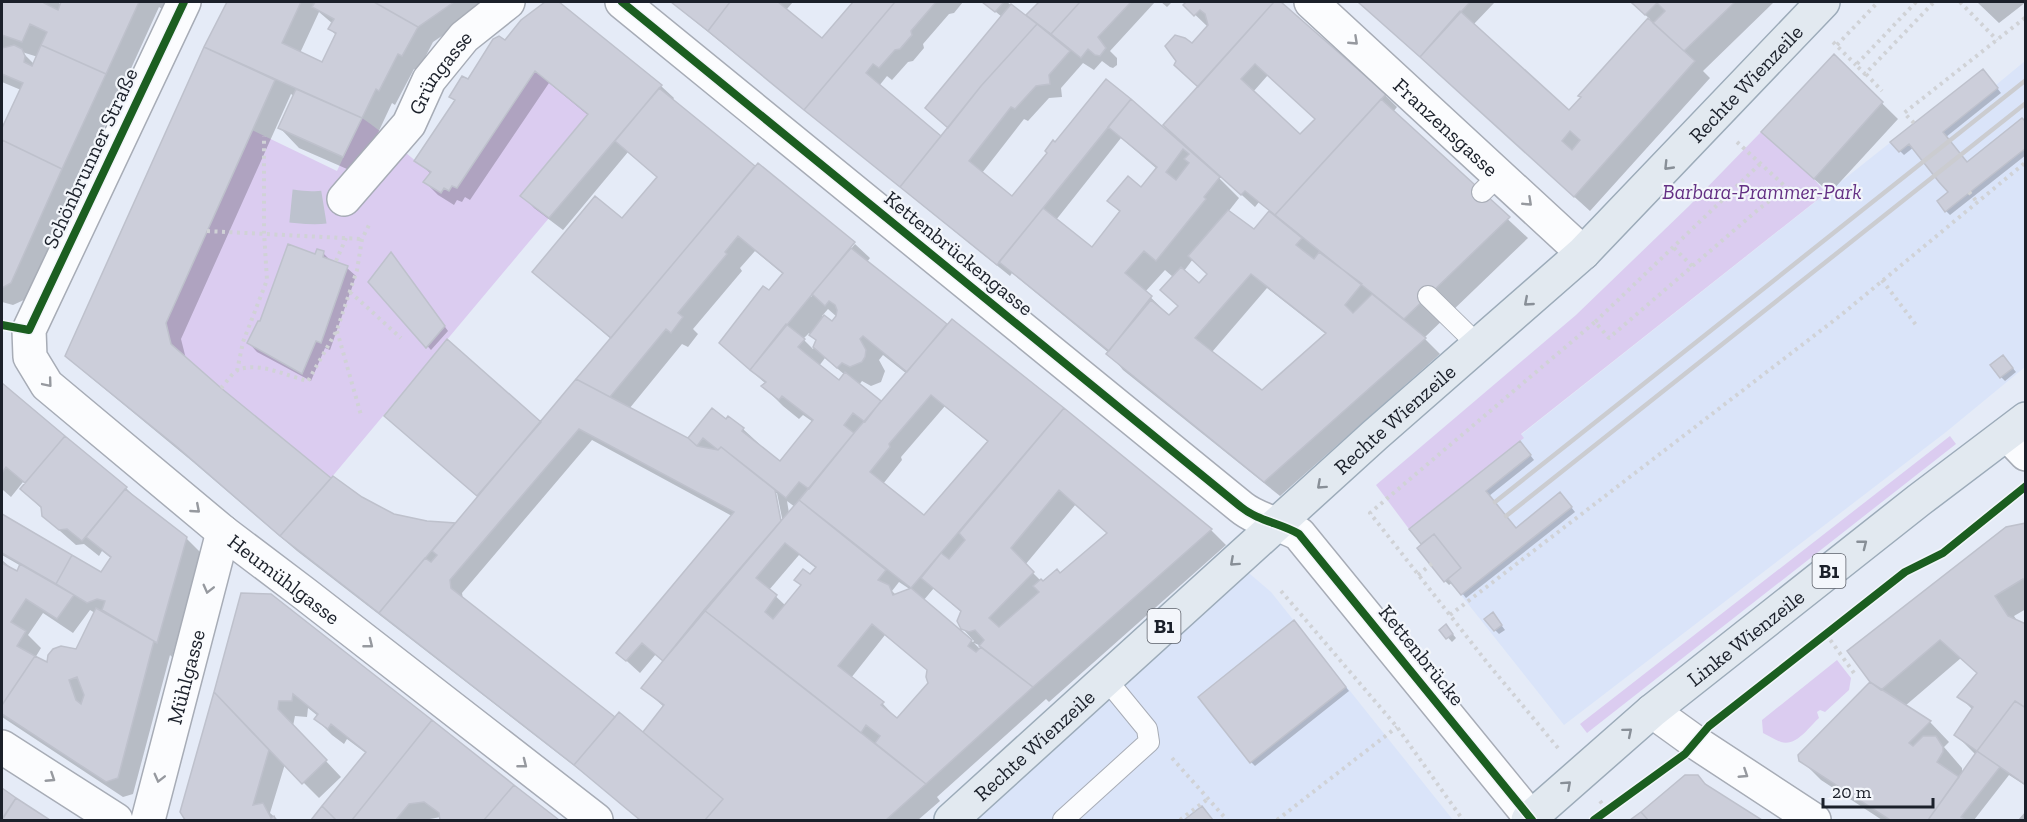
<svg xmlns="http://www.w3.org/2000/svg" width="2027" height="822" font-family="'Zilla Slab',serif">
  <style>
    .built { fill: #dae4f9 }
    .green { fill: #dbccf0 }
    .shadow { fill: #0003; fill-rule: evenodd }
    .building { fill: #ccceda; stroke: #bec1cc; stroke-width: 1.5; fill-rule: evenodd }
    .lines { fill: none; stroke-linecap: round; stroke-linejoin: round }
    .minor-tunnel { stroke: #bdc2ce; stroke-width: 33; stroke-dasharray: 33 16; stroke-linecap: butt }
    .service-casing { stroke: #a7acb6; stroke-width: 22 }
    .minor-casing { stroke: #a7acb6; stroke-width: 36 }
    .primary-casing { stroke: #9cabb9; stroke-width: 36 }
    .path { stroke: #d0d2d6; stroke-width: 4; stroke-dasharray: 3 4.5; stroke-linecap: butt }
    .service { stroke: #fbfcfe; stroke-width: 20 }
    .minor { stroke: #fbfcfe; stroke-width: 33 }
    .primary { stroke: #e2e9f0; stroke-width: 33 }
    .rail { stroke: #cbccd0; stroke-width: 4.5 }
    .cycleway-casing { stroke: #f3f6fb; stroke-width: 11 }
    .cycleway { stroke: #1b5e20; stroke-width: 8 }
    .oneway { stroke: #96999f }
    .oneway2 { stroke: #888f97 }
    .labels { text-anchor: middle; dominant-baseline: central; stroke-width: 4.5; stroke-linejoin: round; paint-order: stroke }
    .shield { fill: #f3f6fb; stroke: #5c6069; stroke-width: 1.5 }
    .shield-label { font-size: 20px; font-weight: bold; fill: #1b202a }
    .street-label { font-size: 21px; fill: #1b202a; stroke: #f3f6fb }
    .park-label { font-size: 21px; font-style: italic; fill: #643084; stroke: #f3f6fb }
  </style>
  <rect width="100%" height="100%" fill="#e5ebf7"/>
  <path class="built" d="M2025,61V367L1946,432L1564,725L1461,595L1486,491L1475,477L1520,441L1521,435L1983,69L1996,85Z
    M1236,562L1271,592L1453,820H957Z"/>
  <path class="green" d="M535,71L588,114L520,195L549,218L331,478L221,388L171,344L166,323L252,130L337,171L362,118C386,134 406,155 431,172L424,182L441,193L444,188L449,191L452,186L457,188Z
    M1761,132L1814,179L1826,193L1521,434L1524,438L1520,441L1409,529L1376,485L1576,315L1689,206Z
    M1950,436L1956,444L1587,733L1580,724Z
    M1837,660L1851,678L1849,690L1825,712L1820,710L1817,712L1819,718C1809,727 1796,747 1781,742C1775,740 1769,736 1763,733L1762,720Z"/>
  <path class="shadow" d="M2,2H58L61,5L63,2H168L164,10L159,7L26,299L13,305L2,302V130L21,90L2,82ZM22,52L38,57L34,64Z
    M228,2H492L433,42L418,71L414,69L395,105L392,103L377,135L381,139L363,176L299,148L280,128L294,96L291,94L181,339L186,359L331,480L361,498L394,515L426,523L456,524L478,497L386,416L540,423L611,339L534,272L623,220L658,178L628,152L563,230L534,208L522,195L589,116L549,83L470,200L465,197L462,202L457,200L454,205L438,195L425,182L431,174L416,160L456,102L451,97L469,81L522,21L547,2H557L661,86L674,98L672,101L755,169L811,297L855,244L870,258L867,262L947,326L952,321L1211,530L1226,545L1049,702L1046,699L937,797L940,801L918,820H640L586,775L297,551L193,462L83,371L67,356ZM319,12L333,24L330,29L337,36L322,64L300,53ZM755,251L784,275L721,343L766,384L763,386L783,406L799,419L803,415L813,422L780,463L743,429L726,421L688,440L629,409L682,344L688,347L698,334L693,329L742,271L740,268ZM828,309L837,317L833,323L822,316ZM809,333L817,341L813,349L803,339ZM883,355L907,374L882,403L859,385L862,381L871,386L881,382L885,371L879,360ZM825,358L845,375L839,382L819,366ZM945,406L988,442L924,517L883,484L902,460L901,457ZM592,440L732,516L618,653L640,673L656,654L664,662L643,688L664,707L643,734L615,719L463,599L462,593ZM774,493H777L784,528H781ZM787,501L795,507L789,513ZM1076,504L1108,533L1060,575L1043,583L1025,565ZM799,555L817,569L786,606L769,590ZM899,582L911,590L897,596L892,591ZM934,588L962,613V628L974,641L973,642L923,601ZM885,635L929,671L930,683L898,720L883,704L851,678ZM974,643L981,646V650ZM876,742L885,751L884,753L873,745Z
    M671,2H793L786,10L822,40L855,2H963L954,13L949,14L923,44L924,48L913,61L908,62L892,80L887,76L879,86L942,138L949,128L1002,17L984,2H1007L1033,23L1035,21L1028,15L1041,2H1155L1110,51L1117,58V65L1113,68L1110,67L1102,61L1094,70L1083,63L1061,88L1062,97L1049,98L1028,121L1024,119L982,173L1012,198L1106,81L1195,157L1197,155L1200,87L1192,45L1208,27L1185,5L1188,2H1280L1385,95L1397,107L1393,112L1528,238L1424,338L1440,354L1280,496L1123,370L1109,353L1012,273L1010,276ZM1268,75L1316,120L1301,136L1253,92ZM1121,138L1157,169L1142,189L1109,201L1121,213L1092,249L1056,220ZM1221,176L1255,207L1259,202L1271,212L1254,231L1228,212L1239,198L1219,178ZM1193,259L1209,274L1199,285L1184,271ZM1165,270L1173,277L1162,290L1179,307L1170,316L1145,292ZM1267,288L1327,335L1262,392L1212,352Z
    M1161,2H1172L1167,7Z
    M1359,2H1495L1473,25L1569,112L1582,98L1580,96L1650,19L1630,2H1774L1703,71L1710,78L1590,211Z
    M1977,2H2026L1999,23Z
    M1834,56L1898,119L1830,193L1779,148Z
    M1987,75L2001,93L1946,137L1968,164L2026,121V155L1950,215L1946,211L1950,193L1914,147L1904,155L1900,151Z
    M323,253L332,262L347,268L356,276L330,350L325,348L311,381L257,352L249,343L316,256Z
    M395,258L448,331L431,350L369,282Z
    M2007,361L2016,372L2005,381L2001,377Z
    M2,385L126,488L141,503L186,538L202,554L172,657L170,655L133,794L123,797L2,717V560L17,573L21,566L2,555V516L102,574L112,559L102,551L99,556L84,544L76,545L60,531L43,515L42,509L22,489L26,484L23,482L11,497L3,490L2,492ZM90,610L95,613L76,651L48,664L35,658L41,648L28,635L43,613L73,633Z
    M1524,447L1534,460L1489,496L1516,530L1564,498L1575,512L1466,598L1453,582L1449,585L1445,581L1419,548L1423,544L1411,530Z
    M2026,525V609L2014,616L2018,622L2026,626V786L2009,775L1974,820H1882L1821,780L1801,760ZM1961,658L1978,674L1959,696L1973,710L1956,735L1976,755L1962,776V768L1944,747L1949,742L1930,722L1905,706Z
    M242,594L270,595L556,820H441V817L424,820H313L367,754L347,739L344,744L332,735L316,719L318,716L308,708L307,717L295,716L293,726L341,777L319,798L285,764L270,813L278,820H187L182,812Z
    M1496,618L1505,630L1499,634L1495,630Z
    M1298,626L1349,691L1255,766L1251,762Z
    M1446,626L1456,638L1452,642L1441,630Z
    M1697,776L1711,789L1758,820H1633Z
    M2,790L48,820H2Z
    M2026,811V820H2018Z"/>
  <path class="building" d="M2,2H44V3L58,10L61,2H139L106,74L41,45L47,32L30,24L22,42L2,35Z
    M227,2H301L282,43L322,62L336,33L328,29L334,19L312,7L315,2H374L418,27L402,56L398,54L379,91L376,89L362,118L204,47Z
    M374,2H454L418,27Z
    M545,2H559L662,85L549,218L520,196L588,114L535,71L457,188L452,186L449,191L444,188L441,193L423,182L431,172L414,161L455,100L449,97L462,76L468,79L493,39L499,36L505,40L521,20Z
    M671,2H730L708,31Z
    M730,2H778L822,38L853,2H895L804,110L708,31Z
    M895,2H936L911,31L912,35L900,49L895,50L879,68L873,64L866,73L941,136L900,187L804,110Z
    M982,2H1004L995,12Z
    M1039,2H1080L1051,34L1026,15Z
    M1080,2H1131L1098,37L1106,48L1100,56L1095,55L1088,49L1081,58L1051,34Z
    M1186,2H1274L1198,87L1174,65L1176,61L1165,46L1175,35L1185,38L1192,43L1208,25L1205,14L1200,10L1194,16L1183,5Z
    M1274,2H1281L1386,94L1275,215L1245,191L1241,195L1163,125ZM1255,64L1315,119L1300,134L1241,79Z
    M1358,2H1470L1420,57Z
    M1631,2H1735L1684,51L1653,23L1665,11L1657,3L1645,15Z
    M1011,4L1037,24L981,86L948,128L925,108Z
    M1460,11L1569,110L1581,97L1578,96L1648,18L1695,61L1574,197L1420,57ZM1570,131L1580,140L1572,150L1562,141Z
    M1037,24L1070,51L1049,75L1050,84L1036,86L1015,109L1011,107L969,161L1012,196L1047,153L1045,151L1053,140L1055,142L1106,79L1131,99L997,265L900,187L981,86Z
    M14,45L22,49L25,56L24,62L32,66L41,45L106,74L62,169L2,140V128L23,83L2,74V48Z
    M204,47L275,80L166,323L171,344L221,388L331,478L280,536L176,446L65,356Z
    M1834,54L1883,102L1814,179L1761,132Z
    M1983,69L1998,88L1943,132L1967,162L2022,118L2026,122V148L1945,212L1937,201L1948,192L1939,182L1909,144L1899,152L1890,142Z
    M659,88L755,166L611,338L532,272L595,196L622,218L657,177L615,141Z
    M296,89L362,118L343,157L278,128Z
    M1131,99L1220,177L1204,197L1206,199L1156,261L1144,251L1125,273L1152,296L1109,351L999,262L1043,208L1092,247L1120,211L1107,201L1128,176L1141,187L1157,167L1108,127ZM1183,149L1189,154L1184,159L1189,163L1176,180L1166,172Z
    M1381,99L1510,217L1404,319L1275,215Z
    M2,140L62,169L11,283L2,288Z
    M758,163L855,242L750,370L719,343L763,286L769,290L783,273L738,236L725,252L727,254L678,313L683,317L671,333L666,329L610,397L576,379Z
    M1228,210L1254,229L1269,211L1302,238L1296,245L1314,259L1319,252L1362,284L1345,305L1353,313L1372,294L1426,338L1264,482L1106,354L1151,300L1169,315L1178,306L1160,290L1181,267L1199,283L1207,274L1188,256ZM1251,274L1326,333L1262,390L1195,338Z
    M288,244L315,254L317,249L324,251L323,257L348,266L321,343L316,341L302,374L247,343L258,321H260Z
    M851,248L947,324L907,372L863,336L860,339L866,350L865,357L862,362L850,367L842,363L837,368L813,347L816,340L809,335L824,315L832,321L836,316L837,310L835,305L829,301L825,306L812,294Z
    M391,252L445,326L426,348L368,282Z
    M952,319L1064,408L911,588L799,500L854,433ZM931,395L988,441L924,515L870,472L890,447L889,444Z
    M786,324L805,339L798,347L805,353L839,380L845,372L881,401L865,422L853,413L844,425L854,433L809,489L799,482L786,498L721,447L718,450L703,438L697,446L688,438L712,408L726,419L728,416L744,428L742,431L780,461L813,420L782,396L779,400L761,386L766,382L750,370Z
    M447,339L541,422L477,496L384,416Z
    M2003,355L2013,368L2000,378L1990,365Z
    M576,379L688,438L697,446L718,450L721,447L775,490L781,521L663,661L642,643L626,661L616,653L734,512L579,429L450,580L451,588L615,717L574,765L379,613L425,558L431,562L437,555L432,551Z
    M2,383L65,436L25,483L6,467L2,473Z
    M1064,408L1212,529L1033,687L979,646L984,640L975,630L969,632L961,629L957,621L961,611L921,578L941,553L949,559L965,540L959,533ZM1059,490L1107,533L1060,573L1057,569L1043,581L1041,579L1033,586L1039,592L999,627L989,618L1034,572L1011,548Z
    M65,436L127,487L82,541L67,529L59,530L42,516L41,507L20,489Z
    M1520,441L1531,455L1486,491L1516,528L1560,492L1572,507L1461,595L1448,579L1461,568L1434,534L1421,544L1409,529Z
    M333,476L362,497L394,514L427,521L455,523L379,613L280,536Z
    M125,489L187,537L157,643L102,610L105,601L97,599L87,603L56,584L72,555L101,572L111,557L86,537Z
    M799,500L886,570L878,580L889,585L893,595L911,588L972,640L968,646L976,652L981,647L1033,687L926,784L875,743L880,736L866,725L861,733L704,610ZM785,543L816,567L810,574L803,569L794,580L801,585L773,619L765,612L777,595L756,578ZM872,624L927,670L926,677L928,683L897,718L881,705L884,702L838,666Z
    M2,514L72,555L56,584L2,553Z
    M2026,523V581L2023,579L1995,596L2008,616L2026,624V708L2015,701L1977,751L1954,735L1973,707L1957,697L1977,673L1940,640L1881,690L1870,682L1847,651L2006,527Z
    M1434,534L1461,568L1444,582L1417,548Z
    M2,563L17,571L20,564L74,595L57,619L26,599L11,622L26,631L17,646L35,656L2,705Z
    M241,593L271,594L432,720L352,820H336L322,806L366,752L331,724L328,729L314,719L318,714L293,694L292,701H279L278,709L327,760L302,784L214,692Z
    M96,608L154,641L118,778L106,782L2,714V705L35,656L47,662L48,655L53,649L61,646L76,649ZM77,677L84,695L81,704L76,700L69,680Z
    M704,610L808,691L926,784L886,820H705L723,799L643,732L664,705L641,688Z
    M1493,612L1502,625L1494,631L1484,619Z
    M1294,620L1346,687L1250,763L1198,697Z
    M1446,624L1453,634L1446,639L1439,630Z
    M1870,682L1931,721L1909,743L1913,746L1923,736H1936L1943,747V752L1937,762L1959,777L1928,820H1890L1799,761L1798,755Z
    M214,692L269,750L253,805L263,803L271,818L274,816L276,820H185L180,812Z
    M2015,701L2026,708V785L1977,751Z
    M619,712L723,799L705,820H640L574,765Z
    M432,720L514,785L484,820H440L439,813L424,802L409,804L396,820H352Z
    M1977,751L2000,767L1961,817L1966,820H1928Z
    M1685,775H1698L1705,784L1762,820H1648L1641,812Z
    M514,785L559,820H484Z
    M2,788L16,798L2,819Z
    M16,798L50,820H2Z
    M322,806L336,820H311Z
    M1202,806L1213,820H1184Z
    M1641,812L1648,820H1630Z"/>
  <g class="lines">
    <path class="minor-tunnel" d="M291,206C311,208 326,211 344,199"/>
    <defs>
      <path id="service" d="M1482,192L1499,175
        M1428,296L1478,345
        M1063,820L1149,742L1147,729L1106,679"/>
      <g id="minor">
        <path id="s1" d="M184,2L29,330L30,357L47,385L223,532L305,594L596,820"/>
        <path d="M622,2L1241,507C1258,521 1280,523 1299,534L1531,818"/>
        <path id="s2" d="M1311,2L1583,253"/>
        <path id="s3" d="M344,199L409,124L429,80L464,37L508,2"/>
        <path d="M2007,434L2026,454"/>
        <path d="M1652,711L1695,742L1814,820"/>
        <path d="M2,747L116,820"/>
        <path id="s4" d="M148,820L223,532"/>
      </g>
      <g id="primary">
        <path id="s5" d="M951,820L1375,435L1583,253L1823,2"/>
        <path id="s6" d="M1528,820L1652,711L1919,500L2026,419"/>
      </g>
    </defs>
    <use href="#service" class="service-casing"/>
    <use href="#minor" class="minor-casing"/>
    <use href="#primary" class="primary-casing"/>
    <path class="path" d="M1916,2L1856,65L1865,74L1934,2
      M1960,2L1997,40
      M1833,42L1856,65
      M1837,45L1878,2
      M1866,74L1882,91
      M1914,123L1904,113L2026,17
      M1737,142L1787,188L1760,208L1609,338L1595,322L1761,163
      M1969,192L1977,202
      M207,231L362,239
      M1674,248L1692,266
      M336,261L346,238
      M1882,280L1916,325
      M350,292L401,338
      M337,331L361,415
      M237,371L243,342L267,280L264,233V136
      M221,388C226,383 232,373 238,370C258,361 287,376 308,381L337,330L357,270L362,239L369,225
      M1418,575L1434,562
      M1281,591L1397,727L1463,820
      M1450,615L1841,315L2026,162
      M1826,634L1854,673
      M1558,748L1489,665L1370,513L1595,322
      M1172,758L1227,820
      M1600,801L1607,810
      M1180,820L1209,798
      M1277,820L1397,727"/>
    <use href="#service" class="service"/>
    <use href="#minor" class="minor"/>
    <use href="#primary" class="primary"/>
    <path class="rail" d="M1495,502L2026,80
      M1506,516L2026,103"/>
    <defs>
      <path id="cycleway" d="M622,2L1241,507C1258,521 1280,523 1299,534L1532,820
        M2,325L29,330L184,2
        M1594,820L1685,754L1709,726L1905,572L1943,553L2026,486"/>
    </defs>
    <use href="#cycleway" class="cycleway-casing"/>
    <use href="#cycleway" class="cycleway"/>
  </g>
  <defs><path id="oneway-chevron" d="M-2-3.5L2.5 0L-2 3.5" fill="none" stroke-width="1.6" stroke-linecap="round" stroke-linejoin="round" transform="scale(1.5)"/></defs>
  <g class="oneway">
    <use href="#oneway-chevron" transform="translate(1354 41) rotate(43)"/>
    <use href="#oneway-chevron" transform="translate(1528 202) rotate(43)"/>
    <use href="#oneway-chevron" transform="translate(48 383) rotate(50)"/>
    <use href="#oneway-chevron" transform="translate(196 509) rotate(41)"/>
    <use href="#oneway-chevron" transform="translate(208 589) rotate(104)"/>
    <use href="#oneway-chevron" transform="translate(369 644) rotate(38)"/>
    <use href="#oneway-chevron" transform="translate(523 764) rotate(38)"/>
    <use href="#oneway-chevron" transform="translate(1744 774) rotate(33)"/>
    <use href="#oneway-chevron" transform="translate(51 778) rotate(33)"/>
    <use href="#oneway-chevron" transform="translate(159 778) rotate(104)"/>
  </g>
  <g class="oneway2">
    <use href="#oneway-chevron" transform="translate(1668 166) rotate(134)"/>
    <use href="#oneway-chevron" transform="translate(1528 302) rotate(139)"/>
    <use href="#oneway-chevron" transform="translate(1321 485) rotate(138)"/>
    <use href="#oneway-chevron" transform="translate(1863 544) rotate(-38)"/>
    <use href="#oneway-chevron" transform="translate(1234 562) rotate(138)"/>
    <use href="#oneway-chevron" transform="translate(1628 732) rotate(-40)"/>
    <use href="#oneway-chevron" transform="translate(1567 785) rotate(-42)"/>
  </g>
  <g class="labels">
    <g class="shield">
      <rect x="1812.5" y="554" width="33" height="34" rx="4.5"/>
      <rect x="1147.5" y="609" width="33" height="34" rx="4.5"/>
    </g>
    <g class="shield-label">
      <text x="1829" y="571">B1</text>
      <text x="1164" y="626">B1</text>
    </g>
    <g class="street-label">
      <text stroke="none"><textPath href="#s3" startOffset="160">Grüngasse</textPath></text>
      <text stroke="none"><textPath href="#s5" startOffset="1084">Rechte Wienzeile</textPath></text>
      <text stroke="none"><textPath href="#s2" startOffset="184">Franzensgasse</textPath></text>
      <text transform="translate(90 158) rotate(-65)">Schönbrunner Straße</text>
      <text transform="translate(959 253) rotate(39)">Kettenbrückengasse</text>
      <text stroke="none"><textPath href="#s5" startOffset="598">Rechte Wienzeile</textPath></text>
      <text stroke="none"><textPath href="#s1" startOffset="729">Heumühlgasse</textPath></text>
      <text stroke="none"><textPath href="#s6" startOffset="284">Linke Wienzeile</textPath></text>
      <text transform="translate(1422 655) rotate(51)">Kettenbrücke</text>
      <text stroke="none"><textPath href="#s4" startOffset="148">Mühlgasse</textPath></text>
      <text stroke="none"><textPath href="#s5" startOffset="112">Rechte Wienzeile</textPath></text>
    </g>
    <g class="park-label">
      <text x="1762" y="191">Barbara-Prammer-Park</text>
    </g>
  </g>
  <rect width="2027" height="822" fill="none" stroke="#1b202a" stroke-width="6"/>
  <path d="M1823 798v9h110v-9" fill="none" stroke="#1b202a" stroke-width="3"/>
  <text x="1832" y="798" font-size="18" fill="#1b202a" stroke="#f3f6fb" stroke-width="4.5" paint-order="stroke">20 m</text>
</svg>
